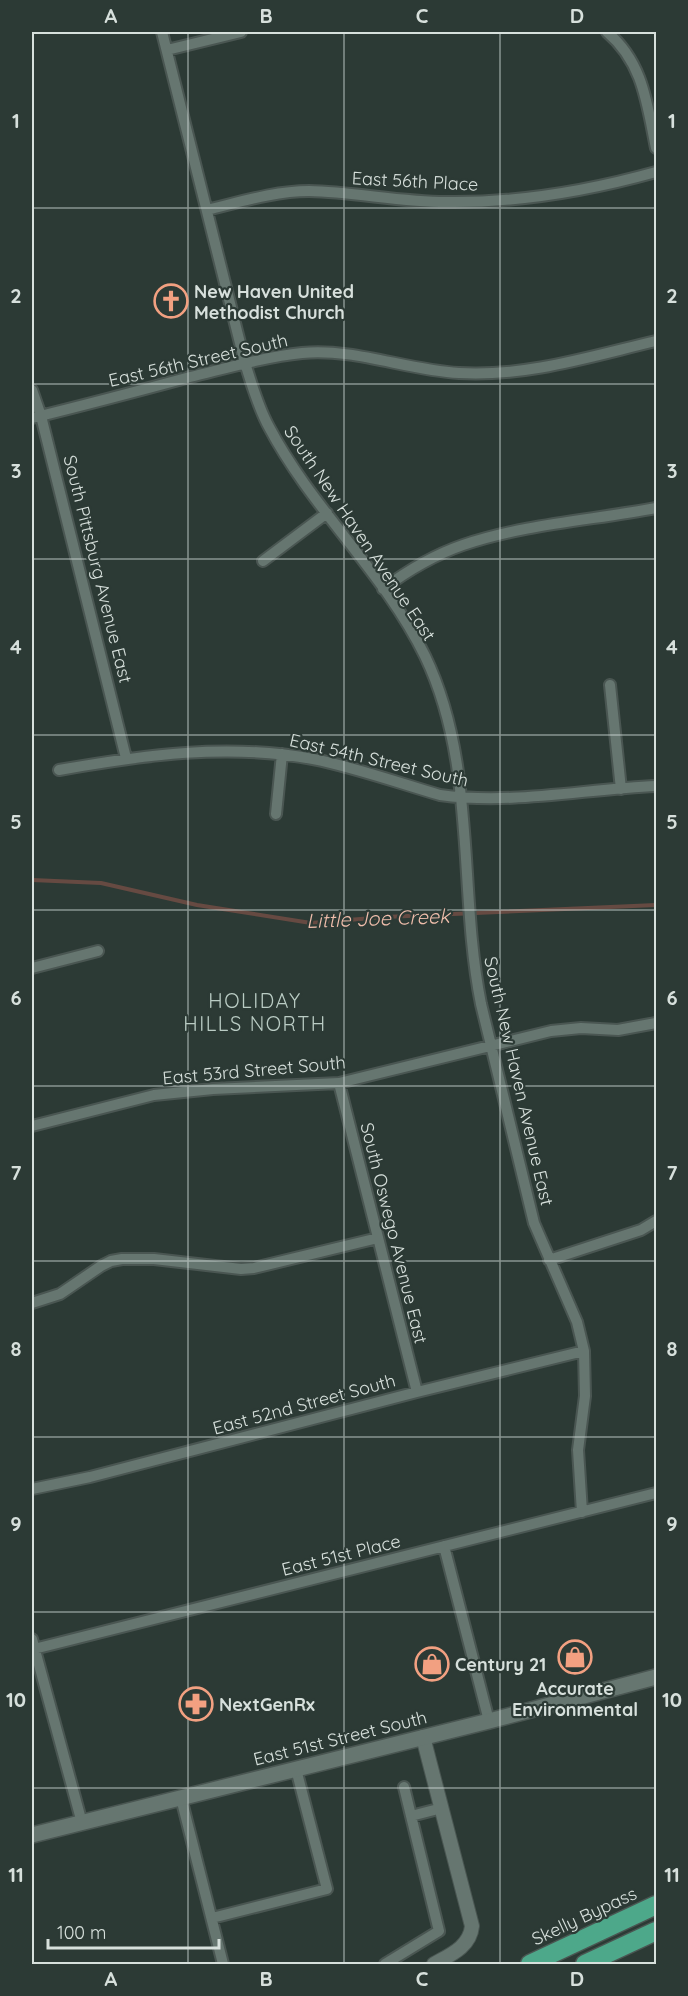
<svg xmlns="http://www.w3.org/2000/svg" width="688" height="1996" font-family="Quicksand,sans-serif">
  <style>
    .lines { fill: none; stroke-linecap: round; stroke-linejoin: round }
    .stream { stroke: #664a42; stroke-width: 4 }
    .minor-casing { stroke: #4a5652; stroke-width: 14 }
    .tertiary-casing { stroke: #4a5652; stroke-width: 16 }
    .secondary-casing { stroke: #4a5652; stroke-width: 18 }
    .motorway-casing { stroke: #4a5652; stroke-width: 21 }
    .minor { stroke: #667670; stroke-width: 10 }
    .tertiary { stroke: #667670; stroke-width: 14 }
    .secondary { stroke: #667670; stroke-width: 15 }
    .motorway { stroke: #4da88a; stroke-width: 18 }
    .grid { fill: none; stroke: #d7e0dc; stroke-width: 1.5; stroke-opacity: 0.55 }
    .labels { text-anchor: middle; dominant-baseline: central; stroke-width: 4.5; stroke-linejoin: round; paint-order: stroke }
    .street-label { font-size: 18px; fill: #d7e0dc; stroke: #2c3a35 }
    .poi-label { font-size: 18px; font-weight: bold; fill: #d7e0dc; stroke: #2c3a35; text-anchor: start }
    .water-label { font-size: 20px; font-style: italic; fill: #f0beac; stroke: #2c3a35 }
    .neighbourhood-label { font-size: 20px; letter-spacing: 1.5px; fill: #baccc4; stroke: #2c3a35 }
    .neatline { fill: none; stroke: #d7e0dc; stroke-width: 2 }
    .grid-label { font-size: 20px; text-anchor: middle; font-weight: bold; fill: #d7e0dc }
  </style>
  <rect width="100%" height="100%" fill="#2c3a35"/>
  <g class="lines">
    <path class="stream" d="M32,880L101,883L197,905L311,923L385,917L656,905"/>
    <defs>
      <path id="minor" d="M162,32L245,363C252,385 258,407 269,427C312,509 384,572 425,656C477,764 458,889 481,1004L534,1223L577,1322L584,1351L585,1396L578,1450L582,1512
        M607,32C643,62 647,104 656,148
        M167,50L241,32
        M207,210C240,202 275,191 309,191C355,192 400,202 446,202C517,203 588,191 656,172
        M32,390L41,416L126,758
        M32,418C85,405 138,391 190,377C227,368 264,357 302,353C355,348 406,370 459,373C527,377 592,356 656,341
        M263,561L327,513
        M383,589C407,571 434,555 463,545C525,524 593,520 656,508
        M610,685L621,789
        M59,770C143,755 228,743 313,759C354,767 399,783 440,795C512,805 584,789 656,786
        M276,814L282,754
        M32,968L98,951
        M339,1083L417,1392
        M32,1126L154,1095L213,1089L339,1083L551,1031L581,1028L618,1030L656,1023
        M549,1260L641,1230L656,1221
        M32,1303L60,1294L101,1266L111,1261L122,1259H154L241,1269L254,1268L378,1238
        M32,1489L90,1477L417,1392L584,1351
        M444,1546L489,1721
        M32,1639L82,1823
        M34,1649L656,1493
        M181,1798L223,1964
        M411,1816L442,1808
        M212,1918L327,1889L296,1769
        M385,1964L439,1931L404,1787"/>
      <path id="tertiary" d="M423,1737L472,1926C470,1947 450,1955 434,1964"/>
      <path id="secondary" d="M32,1835L489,1721L656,1677"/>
      <path id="motorway" d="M530,1964L656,1905
        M585,1964L656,1931"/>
    </defs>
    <use href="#minor" class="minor-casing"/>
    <use href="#tertiary" class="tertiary-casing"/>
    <use href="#secondary" class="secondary-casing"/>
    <use href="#motorway" class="motorway-casing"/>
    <use href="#minor" class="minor"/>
    <use href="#tertiary" class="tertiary"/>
    <use href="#secondary" class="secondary"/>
    <use href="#motorway" class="motorway"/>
  </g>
  <path class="grid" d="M188,32V1964M344,32V1964M500,32V1964M32,208H656M32,384H656M32,559H656M32,735H656M32,910H656M32,1086H656M32,1261H656M32,1437H656M32,1612H656M32,1788H656"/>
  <defs>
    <symbol id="church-ring" viewBox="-11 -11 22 22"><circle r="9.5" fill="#2c3a35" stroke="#f2a081" stroke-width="1.5"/><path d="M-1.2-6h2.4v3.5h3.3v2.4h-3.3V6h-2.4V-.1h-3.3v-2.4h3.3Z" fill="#f2a081"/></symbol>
    <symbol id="shop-ring" viewBox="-11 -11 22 22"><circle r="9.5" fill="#2c3a35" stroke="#f2a081" stroke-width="1.5"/><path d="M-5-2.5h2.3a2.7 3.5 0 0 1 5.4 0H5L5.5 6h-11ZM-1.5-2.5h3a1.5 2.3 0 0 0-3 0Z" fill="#f2a081"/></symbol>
    <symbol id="pharmacy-ring" viewBox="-11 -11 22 22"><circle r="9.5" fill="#2c3a35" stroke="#f2a081" stroke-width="1.5"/><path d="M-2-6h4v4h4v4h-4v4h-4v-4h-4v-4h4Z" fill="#f2a081"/></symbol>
  </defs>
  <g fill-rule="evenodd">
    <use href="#church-ring" x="152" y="282" width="38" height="38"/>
    <use href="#shop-ring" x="556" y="1638" width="38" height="38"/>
    <use href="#shop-ring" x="413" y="1645" width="38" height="38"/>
    <use href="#pharmacy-ring" x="177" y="1685" width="38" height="38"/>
  </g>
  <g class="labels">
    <g class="street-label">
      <text transform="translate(415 181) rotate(3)">East 56th Place</text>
      <text transform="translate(198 360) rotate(-13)">East 56th Street South</text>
      <text transform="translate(360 533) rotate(56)">South New Haven Avenue East</text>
      <text transform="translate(98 569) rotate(76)">South Pittsburg Avenue East</text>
      <text transform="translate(379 760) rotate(13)">East 54th Street South</text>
      <text transform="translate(254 1070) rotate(-5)">East 53rd Street South</text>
      <text transform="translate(519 1081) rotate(77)">South New Haven Avenue East</text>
      <text transform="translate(394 1233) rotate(76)">South Oswego Avenue East</text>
      <text transform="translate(304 1404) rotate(-15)">East 52nd Street South</text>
      <text transform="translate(341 1555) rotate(-14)">East 51st Place</text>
      <text transform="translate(340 1738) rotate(-14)">East 51st Street South</text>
      <text transform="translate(584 1916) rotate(-25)">Skelly Bypass</text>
    </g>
    <g class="poi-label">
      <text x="194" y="291">New Haven United<tspan x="194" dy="21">Methodist Church</tspan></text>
      <text x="455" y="1664">Century 21</text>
      <text x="575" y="1688" text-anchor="middle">Accurate<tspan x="575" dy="21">Environmental</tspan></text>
      <text x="219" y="1704">NextGenRx</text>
    </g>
    <g class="water-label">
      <text transform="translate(378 918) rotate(-2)">Little Joe Creek</text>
    </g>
    <g class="neighbourhood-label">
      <text x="255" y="1000">HOLIDAY<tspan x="255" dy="23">HILLS NORTH</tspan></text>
    </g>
  </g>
  <rect width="688" height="1996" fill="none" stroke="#2c3a35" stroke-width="66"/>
  <path d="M48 1939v9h171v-9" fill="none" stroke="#d7e0dc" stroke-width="3"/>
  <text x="57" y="1939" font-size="18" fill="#d7e0dc" stroke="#2c3a35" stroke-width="4.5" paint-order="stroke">100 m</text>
  <rect x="33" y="33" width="622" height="1930" class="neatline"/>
  <g class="grid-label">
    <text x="111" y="23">A</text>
    <text x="266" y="23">B</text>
    <text x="422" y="23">C</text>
    <text x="577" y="23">D</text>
    <text x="16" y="128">1</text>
    <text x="672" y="128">1</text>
    <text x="16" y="303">2</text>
    <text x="672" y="303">2</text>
    <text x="16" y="478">3</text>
    <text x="672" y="478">3</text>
    <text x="16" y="654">4</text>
    <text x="672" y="654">4</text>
    <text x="16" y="829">5</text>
    <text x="672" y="829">5</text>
    <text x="16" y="1005">6</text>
    <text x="672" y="1005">6</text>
    <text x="16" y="1180">7</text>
    <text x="672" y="1180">7</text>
    <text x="16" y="1356">8</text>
    <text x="672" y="1356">8</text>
    <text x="16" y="1531">9</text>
    <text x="672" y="1531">9</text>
    <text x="16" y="1707">10</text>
    <text x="672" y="1707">10</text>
    <text x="16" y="1882">11</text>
    <text x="672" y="1882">11</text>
    <text x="111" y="1986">A</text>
    <text x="266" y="1986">B</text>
    <text x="422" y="1986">C</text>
    <text x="577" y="1986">D</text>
  </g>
</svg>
